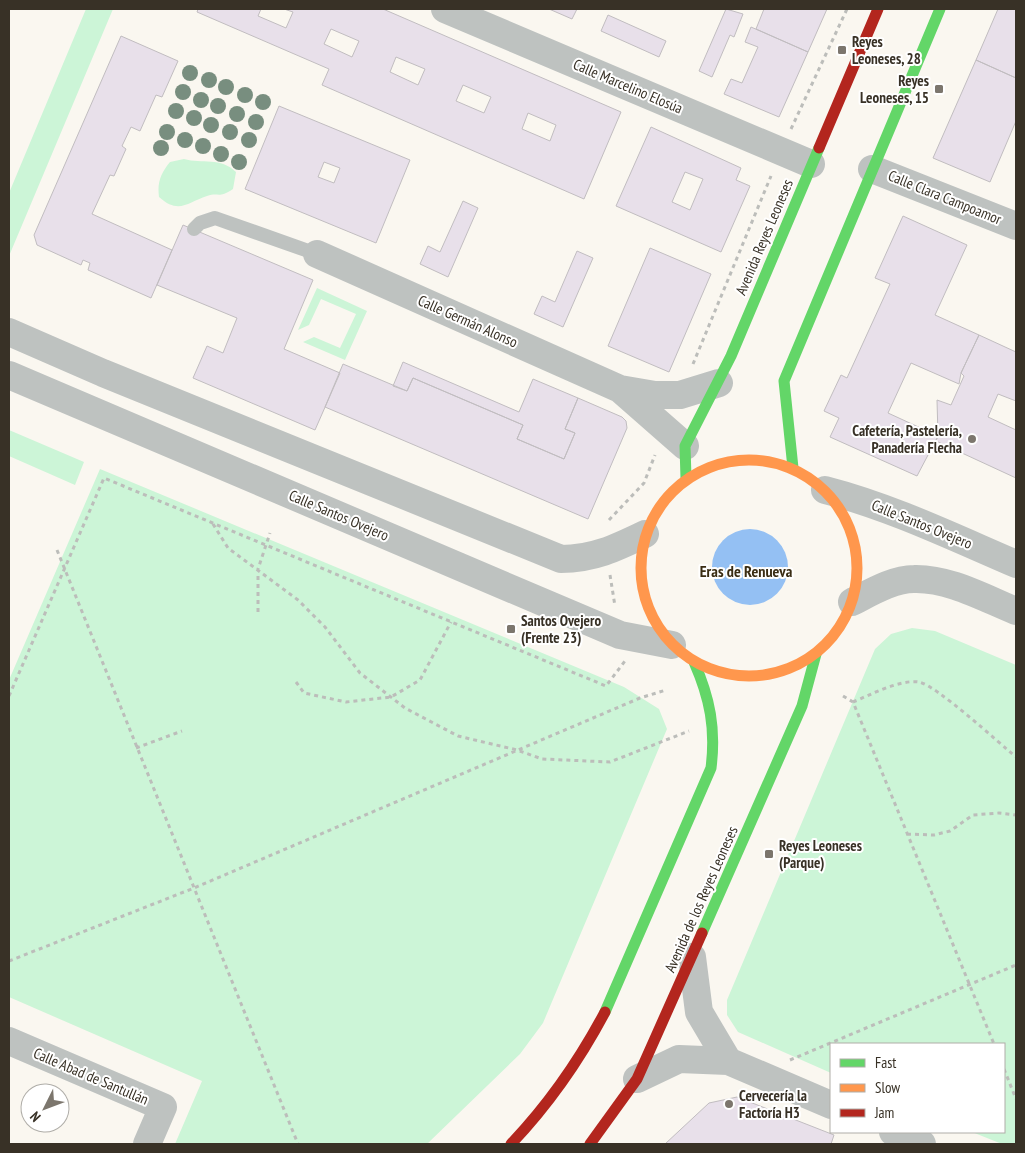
<svg xmlns="http://www.w3.org/2000/svg" width="1025" height="1153" font-family="'PT Sans Narrow',sans-serif">
  <style>
    .green { fill: #ccf5d7 }
    .water { fill: #94c0f3 }
    .building { fill: #e8e0ea; stroke: #c1bdc0; fill-rule: evenodd }
    .lines { fill: none; stroke-linecap: round; stroke-linejoin: round }
    .path { stroke: #bcbdba; stroke-width: 3; stroke-dasharray: 4 4; stroke-linecap: butt }
    .lane { stroke: #bec2c0; stroke-width: 14 }
    .street { stroke: #bec2c0; stroke-width: 28 }
    .fast { stroke: #63d668; stroke-width: 11 }
    .slow { stroke: #ff974d; stroke-width: 11 }
    .jam { stroke: #b3261e; stroke-width: 11 }
    .tree { fill: #788e7f }
    .poi-dot { fill: #7c766d; stroke: #fff; stroke-width: 2 }
    .labels { text-anchor: middle; dominant-baseline: central; stroke-width: 4; stroke-linejoin: round; paint-order: stroke }
    .poi-label { font-size: 15px; font-weight: bold; fill: #383126; stroke: #fff; text-anchor: start }
    .street-label { font-size: 15px; fill: #383126; stroke: #fff }
    .neighbourhood-label { font-size: 16px; font-weight: bold; fill: #3a2d14; stroke: #fff }
  </style>
  <rect width="100%" height="100%" fill="#faf7f0"/>
  <path class="green" d="M86,9H113L9,256V193Z
    M184,159C202,164 221,157 236,172L233,189C218,199 219,192 207,196C188,202 179,215 159,197C157,182 161,173 170,162Z
    M317,288L367,311L345,360L303,342L314,337L340,348L356,314L321,299L309,325L298,330Z
    M9,430L84,462L75,485L9,456Z
    M100,469L624,687L659,709L667,729L543,1023L520,1054L427,1144H175L202,1081L9,997V680Z
    M912,628L935,631L1016,665V1144H1002L972,1132H1004V1044H831V1073L738,1032L727,1015V1000L875,649L891,634Z"/>
  <path class="water" d="M712 567a38 38 0 1 1 76 0a38 38 0 1 1-76 0Z"/>
  <path class="building" d="M198,9H261L258,16L286,28L293,12L284,9H383L621,112L584,199L322,85L329,69L197,12ZM331,29L359,41L352,57L324,44ZM396,57L425,69L418,85L390,72ZM463,85L491,97L484,113L456,101ZM528,113L556,125L550,141L522,129Z
    M549,9H577L572,19Z
    M726,9L743,14L734,37L730,35L712,77L699,71Z
    M764,9H827L808,52L756,29Z
    M998,9H1016V78L976,60Z
    M608,15L666,41L659,57L601,31Z
    M751,27L808,52L779,117L724,94L731,79L742,83L758,47L745,42Z
    M121,36L178,61L162,97L156,95L140,131L131,127L122,146L126,149L114,176L110,175L92,214L172,250L151,298L88,270L90,263L83,260L81,265L37,245L34,235Z
    M976,60L1016,78V121L990,182L933,158Z
    M279,106L410,160L376,243L245,189ZM324,162L340,168L334,183L318,177Z
    M651,127L741,168L736,180L750,186L721,252L616,206ZM685,172L703,179L690,210L672,202Z
    M463,201L478,208L448,277L420,264L428,246L440,252Z
    M903,216L967,245L935,315L979,335L961,373L959,384L911,363L888,413L938,436L917,476L830,437L839,418L824,411L841,375L847,378L890,284L875,278Z
    M183,225L313,280L284,349L340,373L315,430L193,378L207,346L223,353L237,318L157,285Z
    M650,248L711,274L669,372L608,346Z
    M577,251L593,258L563,327L534,314L542,296L555,302Z
    M979,335L1016,352V401L998,394L988,417L1016,430V478L936,441L938,436L937,400L951,405L964,376L961,373Z
    M403,362L519,412L533,379L578,398L565,429L575,433L564,459L517,439L523,425L413,378L407,391L393,386Z
    M343,364L407,391L413,378L523,425L517,439L564,459L575,433L565,429L578,398L622,417L626,421L627,428L588,519L325,407Z
    M737,1097L834,1135L831,1144H665L709,1103Z"/>
  <g class="lines">
    <path class="path" d="M791,129L847,9
      M693,364L771,176
      M609,520L644,483L655,455
      M213,524L228,548L298,600L325,627L360,673L405,708L458,736L517,750L542,759L610,762L689,731
      M57,550L298,1144
      M610,575L615,606
      M258,612V569L270,533
      M296,682L304,693L346,702L391,697L420,680L451,622
      M9,696L104,478L606,686L625,661
      M843,696L853,702L994,1044
      M853,702C870,695 900,679 919,682C936,685 999,743 1016,757
      M136,748L182,731
      M907,834L934,835L950,831L973,815L999,813L1016,815
      M9,961L194,888L640,698L666,690
      M790,1060L1016,965
      M1004,1069L1016,1099"/>
    <path class="lane" d="M194,229L200,223L215,218L317,254"/>
    <path class="street" d="M445,9L811,164
      M872,169L1016,226
      M317,254L620,389L655,395H680L719,383
      M9,332L103,373L561,559C593,559 616,548 645,534
      M9,375L620,635L672,645
      M620,389L685,446
      M825,490C891,507 953,537 1016,564
      M852,602C870,593 893,579 914,579C949,578 984,598 1016,611
      M692,957L699,1012L728,1061
      M9,1041L163,1107L147,1144
      M637,1079L679,1059L728,1061L831,1105
      M893,1132L922,1144"/>
    <path class="fast" d="M793,468L784,381L940,9
      M686,478L685,446L731,356L819,148
      M702,933L802,706L816,654
      M605,1012L711,768C716,729 710,698 694,662"/>
    <path class="slow" d="M641 568a108 108 0 1 1 216 0a108 108 0 1 1-216 0Z"/>
    <path class="jam" d="M819,148L878,9
      M511,1144C549,1104 579,1061 605,1012
      M590,1144L637,1079L702,933"/>
  </g>
  <g class="tree">
    <circle cx="190" cy="73" r="8"/>
    <circle cx="209" cy="80" r="8"/>
    <circle cx="226" cy="87" r="8"/>
    <circle cx="183" cy="92" r="8"/>
    <circle cx="245" cy="95" r="8"/>
    <circle cx="201" cy="100" r="8"/>
    <circle cx="263" cy="102" r="8"/>
    <circle cx="218" cy="106" r="8"/>
    <circle cx="176" cy="111" r="8"/>
    <circle cx="237" cy="114" r="8"/>
    <circle cx="194" cy="118" r="8"/>
    <circle cx="256" cy="122" r="8"/>
    <circle cx="211" cy="125" r="8"/>
    <circle cx="167" cy="132" r="8"/>
    <circle cx="230" cy="132" r="8"/>
    <circle cx="185" cy="140" r="8"/>
    <circle cx="249" cy="140" r="8"/>
    <circle cx="203" cy="146" r="8"/>
    <circle cx="161" cy="148" r="8"/>
    <circle cx="221" cy="154" r="8"/>
    <circle cx="239" cy="162" r="8"/>
  </g>
  <g class="poi-dot">
    <rect x="837" y="45" width="10" height="10" rx="2.5"/>
    <rect x="934" y="84" width="10" height="10" rx="2.5"/>
    <circle cx="972" cy="439" r="5"/>
    <rect x="506" y="624" width="10" height="10" rx="2.5"/>
    <rect x="764" y="849" width="10" height="10" rx="2.5"/>
    <circle cx="729" cy="1104" r="5"/>
  </g>
  <g class="labels">
    <g class="poi-label">
      <text x="852" y="41">Reyes<tspan x="852" dy="17">Leoneses, 28</tspan></text>
      <text x="929" y="80" text-anchor="end">Reyes<tspan x="929" dy="17">Leoneses, 15</tspan></text>
      <text x="962" y="430" text-anchor="end">Cafetería, Pastelería,<tspan x="962" dy="17">Panadería Flecha</tspan></text>
      <text x="521" y="620">Santos Ovejero<tspan x="521" dy="17">(Frente 23)</tspan></text>
      <text x="779" y="845">Reyes Leoneses<tspan x="779" dy="17">(Parque)</tspan></text>
      <text x="739" y="1095">Cervecería la<tspan x="739" dy="17">Factoría H3</tspan></text>
    </g>
    <g class="street-label">
      <text transform="translate(628 86) rotate(23)">Calle Marcelino Elosúa</text>
      <text transform="translate(945 197) rotate(22)">Calle Clara Campoamor</text>
      <text transform="translate(764 237) rotate(-67)">Avenida Reyes Leoneses</text>
      <text transform="translate(468 321) rotate(24)">Calle Germán Alonso</text>
      <text transform="translate(339 515) rotate(23)">Calle Santos Ovejero</text>
      <text transform="translate(922 524) rotate(22)">Calle Santos Ovejero</text>
      <text transform="translate(701 899) rotate(-66)">Avenida de los Reyes Leoneses</text>
      <text transform="translate(91 1076) rotate(23)">Calle Abad de Santullán</text>
    </g>
    <g class="neighbourhood-label">
      <text x="746" y="571">Eras de Renueva</text>
    </g>
  </g>
  <rect width="1025" height="1153" fill="none" stroke="#383126" stroke-width="20"/>
  <rect x="830" y="1043" width="175" height="90" fill="#ffffff" stroke="#afada8"/>
  <rect x="840" y="1059" width="25" height="8" fill="#63d668" stroke="#afada8"/>
  <text x="875" y="1068" font-size="15" fill="#383126">Fast</text>
  <rect x="840" y="1084" width="25" height="8" fill="#ff974d" stroke="#afada8"/>
  <text x="875" y="1093" font-size="15" fill="#383126">Slow</text>
  <rect x="840" y="1109" width="25" height="8" fill="#b3261e" stroke="#afada8"/>
  <text x="875" y="1118" font-size="15" fill="#383126">Jam</text>
  <g transform="translate(45 1108) rotate(228)"><circle r="24" fill="#ffffff" stroke="#afada8"/>
  <path d="M0-4L9 19L0 12L-9 19Z" fill="#7c766d"/>
  <text y="-8" font-size="14" font-weight="bold" text-anchor="middle" fill="#383126">N</text>
  </g>
</svg>
